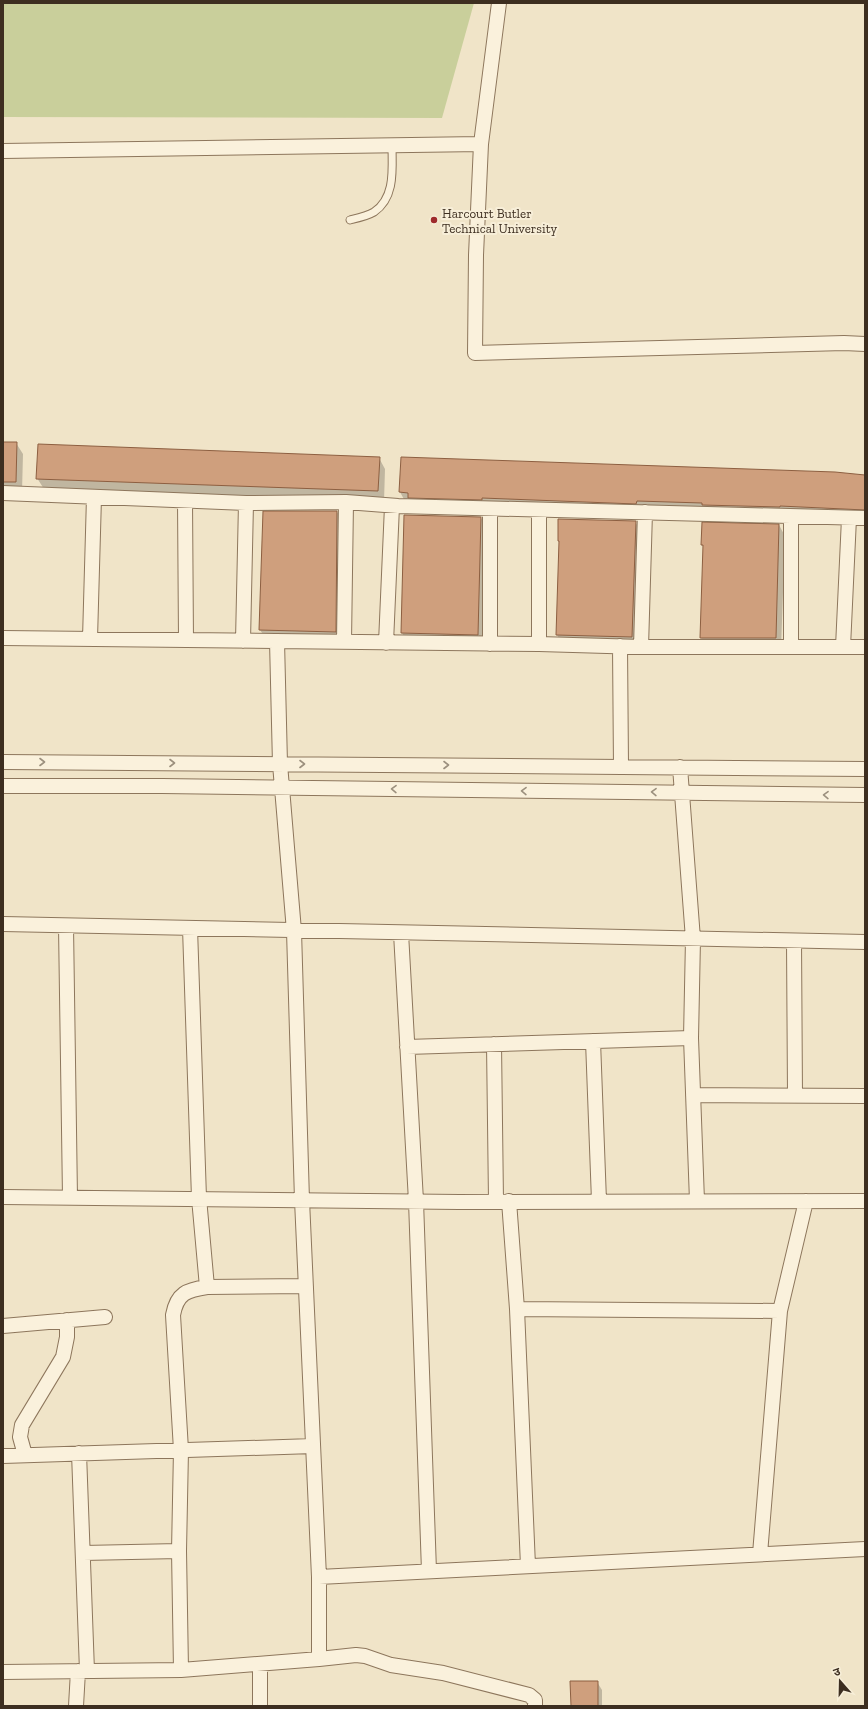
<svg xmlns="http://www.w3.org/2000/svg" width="868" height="1709" font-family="'Zilla Slab','Noto Sans Devanagari',serif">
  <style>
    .green { fill: #c9cf9b }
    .shadow { fill: #0003 }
    .building { fill: #cf9f7d; stroke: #8d5f41 }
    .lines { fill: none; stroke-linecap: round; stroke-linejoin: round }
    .service-casing { stroke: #8d765c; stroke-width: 9 }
    .minor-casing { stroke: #8d765c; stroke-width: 16 }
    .service { stroke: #faf1dc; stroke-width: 7 }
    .minor { stroke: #faf1dc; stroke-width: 14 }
    .oneway { stroke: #9c907e }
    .poi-dot { fill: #9e2a2b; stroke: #f7eed8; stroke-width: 1.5 }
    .labels { text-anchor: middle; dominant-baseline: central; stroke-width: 4; stroke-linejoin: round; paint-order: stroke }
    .poi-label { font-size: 13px; fill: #3d2e20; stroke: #f7eed8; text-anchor: start }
  </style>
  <rect width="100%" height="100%" fill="#f0e4c8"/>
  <path class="green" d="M3,3H474L442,118L3,117Z"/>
  <path class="shadow" d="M3,443H16L23,454L22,492H3Z
    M379,458L385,469L384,502L44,489L37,478Z
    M865,476V519L406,503L400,492Z
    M337,512L343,522L341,642L267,640L260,630Z
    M481,518L487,528L484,645L408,644L402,633Z
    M635,522L642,532L638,648L564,646L557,635L560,543L559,540Z
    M703,523L779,525L785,536L781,649H707L701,638L704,548L702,545Z
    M597,1682L602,1690V1706H572Z"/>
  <path class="building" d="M3,442H17L16,482H3Z
    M38,444L380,457L378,491L36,479Z
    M401,457L835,472L865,475V510L780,506V507L702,505V503L637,501L636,504L482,498V500L408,498V493L399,492Z
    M263,511H337L336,632L259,630Z
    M404,515L481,517L478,635L401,633Z
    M558,519L636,521L632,637L556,635L559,541H558Z
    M702,522L779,524L776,638H700L703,545H701Z
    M570,1681H598V1706H571Z"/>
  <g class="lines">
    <defs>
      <path id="service" d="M350,220C358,218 367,216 374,212C396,197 392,168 392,145"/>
      <path id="minor" d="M499,3L481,144L476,255L475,353L844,343L865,344
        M3,151L481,144
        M3,493L246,503L346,502L398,506L865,518
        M185,501L186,640
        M539,510V644
        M791,517V646
        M3,638L539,644L641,647H865
        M90,639L94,497
        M243,641L246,503
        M344,642L346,502
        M386,643L392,506
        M490,644V509
        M620,646L621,766
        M641,647L645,512
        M843,647L849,518
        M3,762L865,769
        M680,767L693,939L691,1038L697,1201
        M3,786H162L865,795
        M3,924L865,942
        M66,926L70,1197
        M190,928L199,1198L207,1287
        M401,933L416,1201L429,1571
        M794,941L795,1095
        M593,1041L599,1201
        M494,1044L496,1201
        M407,1047L691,1038
        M693,1095L865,1096
        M3,1197L459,1202L865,1201
        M509,1201L517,1309L528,1566
        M517,1309L780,1311
        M3,1326L105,1317
        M79,1453L87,1671
        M25,1455L20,1437L22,1425L63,1357L67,1337V1320
        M3,1456L313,1446
        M83,1553L179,1551
        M760,1554L780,1311L806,1201
        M319,1577L865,1549
        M319,1659L356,1655L365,1656L391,1665L443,1673L529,1695L535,1700V1706
        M181,1670L179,1551L181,1450L173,1315C177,1293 187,1290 207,1287L306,1286
        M3,1672L181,1670L319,1659V1577L302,1200L294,931L280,764L277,641
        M76,1706L78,1671
        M260,1706V1664"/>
    </defs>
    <use href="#service" class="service-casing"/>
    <use href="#minor" class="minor-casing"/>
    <use href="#service" class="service"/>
    <use href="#minor" class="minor"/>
  </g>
  <defs><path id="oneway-chevron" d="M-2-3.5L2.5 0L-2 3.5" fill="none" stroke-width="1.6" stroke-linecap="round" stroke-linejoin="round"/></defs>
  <g class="oneway">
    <use href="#oneway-chevron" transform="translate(42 762)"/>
    <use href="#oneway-chevron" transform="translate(172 763)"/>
    <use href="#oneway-chevron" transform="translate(302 764)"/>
    <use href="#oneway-chevron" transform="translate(446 765)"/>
    <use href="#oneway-chevron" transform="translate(394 789) rotate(-179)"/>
    <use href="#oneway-chevron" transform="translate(524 791) rotate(-179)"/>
    <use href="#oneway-chevron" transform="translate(654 792) rotate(-179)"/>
    <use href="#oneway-chevron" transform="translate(826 795) rotate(-179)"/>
  </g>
  <circle class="poi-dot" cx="434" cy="220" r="4"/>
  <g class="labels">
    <g class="poi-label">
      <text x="442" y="213">Harcourt Butler<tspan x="442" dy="15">Technical University</tspan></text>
    </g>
  </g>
  <rect width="868" height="1709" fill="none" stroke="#3d2e20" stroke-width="8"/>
  <g transform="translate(840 1681) rotate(340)" stroke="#f7eed8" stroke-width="3" paint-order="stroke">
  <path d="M0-3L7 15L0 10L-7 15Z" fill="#3d2e20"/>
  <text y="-6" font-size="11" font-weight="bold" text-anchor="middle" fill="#3d2e20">उ</text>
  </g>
</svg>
